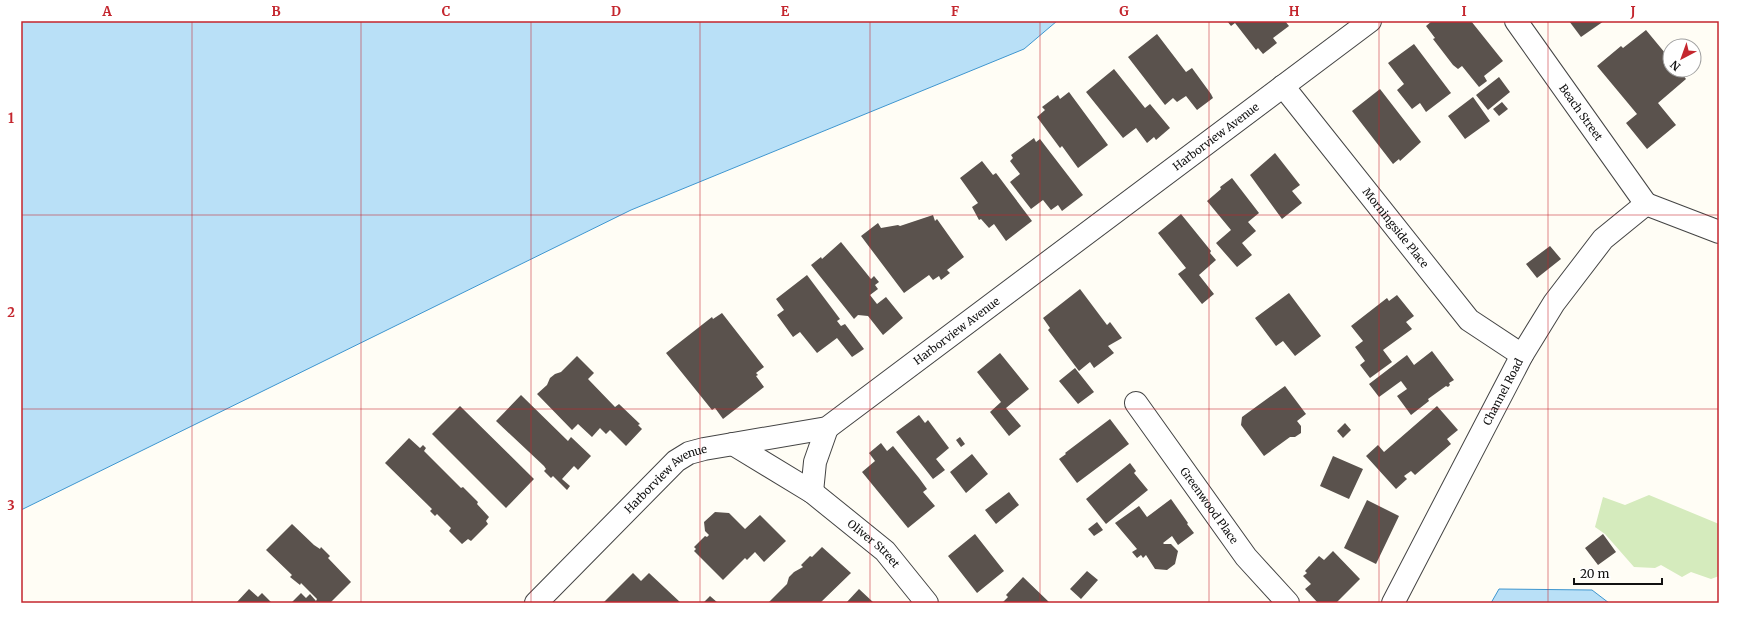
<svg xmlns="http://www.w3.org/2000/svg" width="1740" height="624" font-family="Merriweather,serif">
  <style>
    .green { fill: #d5ebbd }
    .water { fill: #b9e0f7; stroke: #3f96cf }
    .building { fill: #5a524d }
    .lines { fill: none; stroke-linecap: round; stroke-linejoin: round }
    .minor-casing { stroke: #444; stroke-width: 24 }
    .minor { stroke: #fff; stroke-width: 22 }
    .grid { fill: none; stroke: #c4262e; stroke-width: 1; stroke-opacity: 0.55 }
    .labels { text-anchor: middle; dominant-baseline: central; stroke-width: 4; stroke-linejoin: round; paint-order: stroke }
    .street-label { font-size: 11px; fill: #111; stroke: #fff }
    .neatline { fill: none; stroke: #c4262e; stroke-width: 1.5 }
    .grid-label { font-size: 13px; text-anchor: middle; font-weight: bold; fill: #c4262e }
  </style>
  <rect width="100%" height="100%" fill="#fffdf5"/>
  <path class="green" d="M1649,495L1719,524V576L1711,579L1691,572L1682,577L1661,565L1655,568L1634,567L1605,534L1595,527L1603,497L1625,505Z"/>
  <path class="water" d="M21,21H1057L1024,49L631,210L21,510Z
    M1499,589L1592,590L1609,603H1491Z"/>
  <path class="building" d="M1227,21H1285L1289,26L1273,38L1277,43L1263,54L1258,48L1256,50L1235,23L1231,26Z
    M1432,21H1471L1503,61L1484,76L1487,81L1479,87L1462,66L1458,69L1453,65L1433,39L1435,38L1426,26Z
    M1569,21H1604L1581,37Z
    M1646,30L1670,59V70H1679L1686,79L1658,103L1676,125L1647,149L1626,123L1637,114L1597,66L1621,46L1623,48Z
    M1157,34L1186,72L1192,68L1211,94L1213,98L1197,110L1186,96L1177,102L1173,98L1165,105L1128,57Z
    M1414,44L1451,93L1426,112L1420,103L1412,109L1397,90L1404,84L1388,63Z
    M1114,69L1145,108L1150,104L1170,128L1156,140L1154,137L1147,143L1136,128L1123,138L1086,92Z
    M1499,77L1510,92L1488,110L1476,95Z
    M1380,89L1421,142L1400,161L1399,159L1393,164L1352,111Z
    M1069,92L1108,145L1078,168L1062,146L1060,148L1037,117L1045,110L1042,107L1058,95L1060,99Z
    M1473,97L1490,121L1465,139L1448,116Z
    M1502,102L1508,109L1499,116L1493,109Z
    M1034,138L1036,142L1040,139L1083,195L1062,211L1058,205L1051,210L1043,200L1031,209L1010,182L1020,174L1010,161L1013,158L1011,155Z
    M1275,153L1300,185L1292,191L1302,203L1282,219L1250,175Z
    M982,161L993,175L996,173L1032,221L1006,241L994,224L989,228L981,219L979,220L972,207L978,203L960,178Z
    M1232,178L1259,213L1248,222L1256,231L1242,243L1252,255L1237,267L1216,243L1231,230L1207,201L1221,189L1220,187Z
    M1181,214L1211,251L1210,253L1216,260L1199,275L1214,294L1202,304L1178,274L1186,268L1158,233Z
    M933,215L935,221L937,219L964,257L947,270L950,273L941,280L939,276L933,280L929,275L904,293L861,236L878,223L881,228L898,225L900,226Z
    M841,242L871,279L874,276L879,282L875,285L878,289L870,295L877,304L886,297L903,318L883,335L868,316L858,315L854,319L811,265L821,257L822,259Z
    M1550,246L1561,259L1537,278L1526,264Z
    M807,275L840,319L837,321L841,326L845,324L864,349L852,357L837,338L817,353L800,332L793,337L777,315L784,310L776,299Z
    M1080,289L1107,325L1110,322L1122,338L1108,346L1114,353L1094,368L1090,362L1079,371L1048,330L1050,328L1043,318Z
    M1289,293L1321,336L1295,356L1283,341L1276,346L1255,318Z
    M1397,295L1414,316L1406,322L1412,329L1383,350L1392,362L1370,378L1360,365L1365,361L1355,347L1363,341L1351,326L1387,298L1389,301Z
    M722,313L764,367L756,373L758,375L756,376L764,387L723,419L715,408L712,410L666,353L712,317L713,319Z
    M1432,351L1454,380L1449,383L1450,385L1448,387L1446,386L1428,399L1429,401L1411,415L1397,396L1407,389L1401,381L1379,397L1369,384L1407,355L1414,365Z
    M1000,353L1029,389L1006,408L1021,426L1009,436L990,412L1001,402L977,372Z
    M577,356L594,373L588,379L615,407L619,404L640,424L638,425L642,429L626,446L610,430L606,434L600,428L592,437L578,424L572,430L537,394L547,385L550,378L555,374L561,372Z
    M1075,368L1094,392L1078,404L1059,381Z
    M1285,386L1306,414L1297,421L1301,426V433L1295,437H1290L1264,456L1241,425L1242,417Z
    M521,395L568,441L571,437L591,456L578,470L574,466L562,479L570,486L567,490L553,476L551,478L544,471L546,469L544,466L496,421Z
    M460,406L534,479L506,508L432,434Z
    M1437,406L1458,430L1447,439L1451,444L1415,475L1411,471L1404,476L1407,479L1396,489L1366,456L1378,445L1384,452Z
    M919,415L925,423L928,420L949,448L936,459L945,470L933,479L896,432Z
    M1110,419L1129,444L1077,483L1059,459L1066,454L1065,453Z
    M1345,423L1351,430L1343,438L1337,431Z
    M960,437L965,444L961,447L956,440Z
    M409,438L420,448L423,445L426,448L424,451L461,488L463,487L478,502L477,504L489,517L486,521L488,524L471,541L468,539L462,544L449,531L451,528L437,514L435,516L430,511L432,509L385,463Z
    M881,443L887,451L893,446L919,478L927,489L923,492L935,506L908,528L862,472L875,461L869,453Z
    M972,454L988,474L966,493L950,472Z
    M1333,456L1363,469L1349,499L1320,486Z
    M1130,463L1136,471L1134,473L1148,490L1106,524L1086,499Z
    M1009,492L1019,505L996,524L985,510Z
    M1171,499L1188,523L1187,524L1194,533L1178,545L1172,536L1163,543L1164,544H1171L1178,551L1175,564L1167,570L1155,569L1146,555L1143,558L1141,555L1137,558L1132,552L1137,549L1115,523L1139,506L1147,517Z
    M1367,500L1399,516L1376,564L1344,548Z
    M715,512L729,513L745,529L760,515L786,541L764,562L755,552L747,560L745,558L723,580L694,551L696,549L694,547L705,536L707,537L709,535L705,531L704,522Z
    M1097,522L1103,530L1094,536L1088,529Z
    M292,524L314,545L320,549L321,547L330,556L328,558L351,582L330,603H291L301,593L306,598L310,594L316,601L317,599L301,583L300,585L290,577L292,575L266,550Z
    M975,534L1004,571L977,593L948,556Z
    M1603,534L1616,552L1598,565L1585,548Z
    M822,547L851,573L820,603H768L787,584L789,577L794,572L803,567L801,565L810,556L812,557Z
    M1333,551L1360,579L1336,603H1318L1305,589L1311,584L1303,576L1307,573L1305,571L1319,556L1324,560Z
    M1087,571L1098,580L1081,599L1070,589Z
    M633,573L641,581L649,573L681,603H603Z
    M1023,577L1050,603H1002L1008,597L1006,595Z
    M249,589L258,597L262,593L272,603H236Z
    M859,589L874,603H846Z
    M710,596L718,603H703Z"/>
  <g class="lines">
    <defs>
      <g id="minor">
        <path id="s1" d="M1516,21L1646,204"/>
        <path id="s2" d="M1283,86L1469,320L1522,355"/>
        <path d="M1646,204L1719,232"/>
        <path id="s3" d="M1136,403L1246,557L1288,603"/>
        <path id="s4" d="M733,444L812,492L885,551L927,603"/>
        <path d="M812,492L815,462L827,428"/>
        <path id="s5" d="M536,603L676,461L689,453L704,449L827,428L1370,21"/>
        <path id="s6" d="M1393,603L1522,355L1554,303L1603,239L1646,204"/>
      </g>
    </defs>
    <use href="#minor" class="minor-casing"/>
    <use href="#minor" class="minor"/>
  </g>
  <path class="grid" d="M192,21V603M361,21V603M531,21V603M700,21V603M870,21V603M1040,21V603M1209,21V603M1379,21V603M1548,21V603M21,215H1719M21,409H1719"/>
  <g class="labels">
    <g class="street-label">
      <text stroke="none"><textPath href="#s1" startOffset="112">Beach Street</textPath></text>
      <text stroke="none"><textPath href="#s5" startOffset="841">Harborview Avenue</textPath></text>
      <text stroke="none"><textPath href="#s2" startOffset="181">Morningside Place</textPath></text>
      <text stroke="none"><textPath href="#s5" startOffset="517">Harborview Avenue</textPath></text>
      <text stroke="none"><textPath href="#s6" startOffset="238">Channel Road</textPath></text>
      <text stroke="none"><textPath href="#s5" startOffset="181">Harborview Avenue</textPath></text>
      <text stroke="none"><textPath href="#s3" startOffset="126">Greenwood Place</textPath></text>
      <text stroke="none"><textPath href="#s4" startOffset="173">Oliver Street</textPath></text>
    </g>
  </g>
  <rect width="1740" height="624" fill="none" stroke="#ffffff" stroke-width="44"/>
  <g transform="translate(1682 58) rotate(221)"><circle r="19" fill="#ffffff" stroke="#a0a0a0"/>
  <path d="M0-3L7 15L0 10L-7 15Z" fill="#c4262e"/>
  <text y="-6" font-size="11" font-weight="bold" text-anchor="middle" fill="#111111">N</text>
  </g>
  <path d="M1574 578v6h88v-6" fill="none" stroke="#111111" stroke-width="2"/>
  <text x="1580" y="578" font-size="12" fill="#111111" stroke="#ffffff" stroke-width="3" paint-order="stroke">20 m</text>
  <rect x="22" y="22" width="1696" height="580" class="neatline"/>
  <g class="grid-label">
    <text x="107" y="16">A</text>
    <text x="276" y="16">B</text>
    <text x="446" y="16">C</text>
    <text x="616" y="16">D</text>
    <text x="785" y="16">E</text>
    <text x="955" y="16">F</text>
    <text x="1124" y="16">G</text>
    <text x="1294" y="16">H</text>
    <text x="1464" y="16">I</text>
    <text x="1633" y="16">J</text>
    <text x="11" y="123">1</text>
    <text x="11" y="317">2</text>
    <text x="11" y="510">3</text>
  </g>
</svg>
